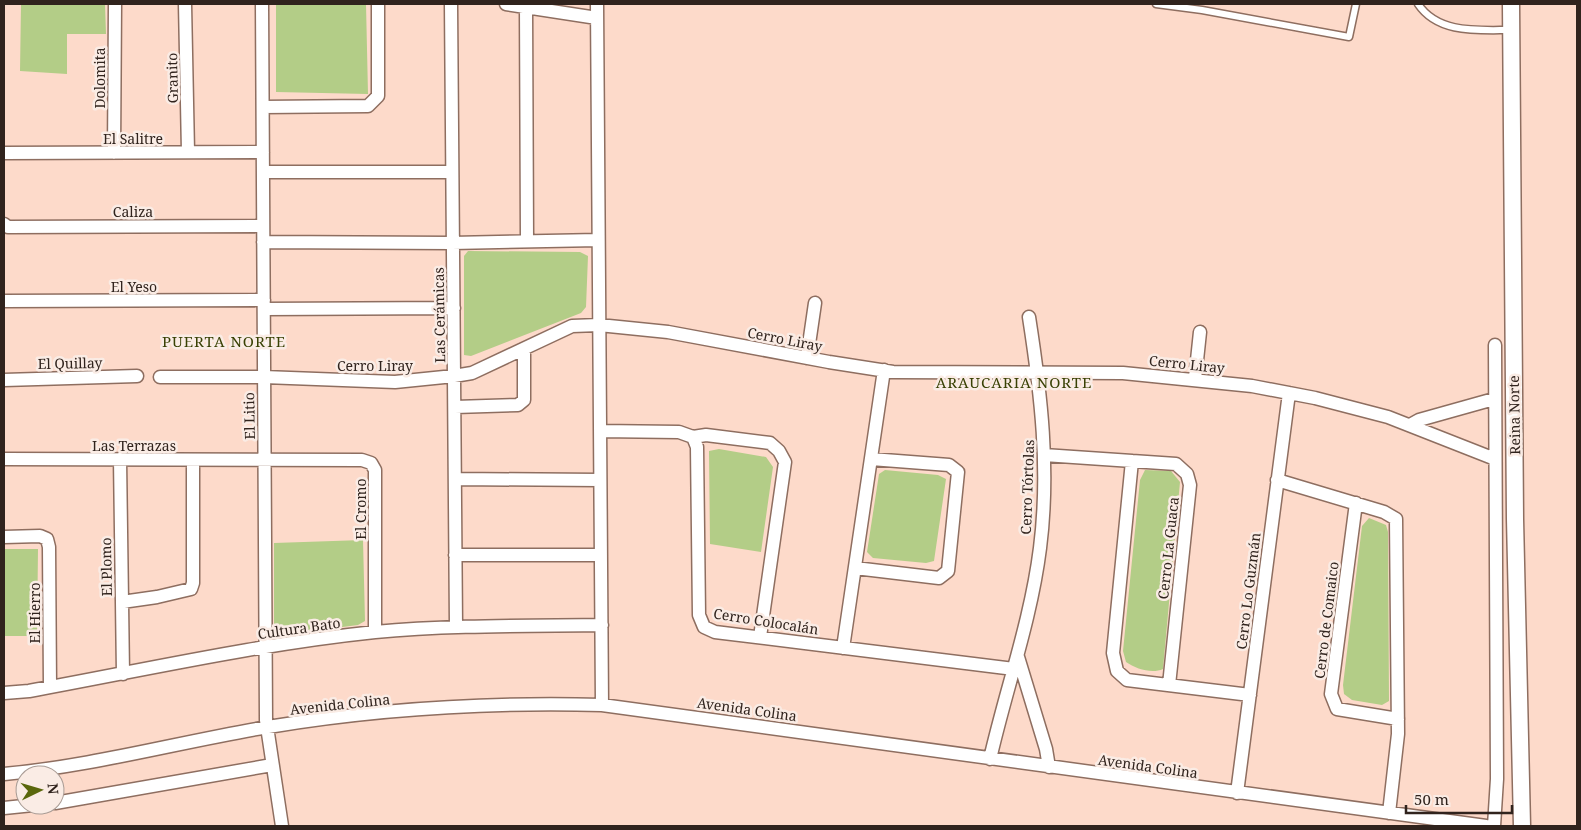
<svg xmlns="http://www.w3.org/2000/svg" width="1581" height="830" font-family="'Noto Serif',serif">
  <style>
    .green { fill: #b3cd87 }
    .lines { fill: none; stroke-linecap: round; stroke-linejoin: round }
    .service-casing { stroke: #8e6e60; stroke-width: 9 }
    .minor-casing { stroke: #8e6e60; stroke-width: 15 }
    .tertiary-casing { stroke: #8e6e60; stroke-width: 19 }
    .service { stroke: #fff; stroke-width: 6 }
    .minor { stroke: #fff; stroke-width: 12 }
    .tertiary { stroke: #fff; stroke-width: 16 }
    .labels { text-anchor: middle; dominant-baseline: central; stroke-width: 5; stroke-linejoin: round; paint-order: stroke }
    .street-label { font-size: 14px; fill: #30231d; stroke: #faece5 }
    .neighbourhood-label { font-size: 15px; letter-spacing: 1px; fill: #394104; stroke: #faece5 }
  </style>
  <rect width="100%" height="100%" fill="#fddaca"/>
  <path class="green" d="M21,4H105L106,34H67V74L20,71Z
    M276,4H366L368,94L276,92Z
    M468,251L580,252L588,256L586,307L581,313L471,356L464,355V256Z
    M719,449L766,457L773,467L761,552L710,544L709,451Z
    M885,470L938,475L946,479L934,561L926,563L873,558L867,552L879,474Z
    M1145,470L1171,471L1180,482L1163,669C1152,674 1136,669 1126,662L1123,651L1140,480Z
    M1369,518L1386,525L1388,532L1389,701L1382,705L1352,700L1344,694L1343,685L1362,526Z
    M363,540L365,621L358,625L280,635L274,629V543Z
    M4,549H38L37,636H4Z"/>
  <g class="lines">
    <defs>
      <path id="service" d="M1156,4L1202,10L1349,37L1356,4
        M1418,4C1438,34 1478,30 1510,30"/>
      <path id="minor" d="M185,4L188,152
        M262,4L266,720L282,826
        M451,4L456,627
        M506,4L597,18
        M597,4L602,705
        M526,7L527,241
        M263,107L368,106L378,96V4
        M4,153L263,152
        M114,153L115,4
        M263,172H452
        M4,224L8,227L263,226
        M263,242L452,243L598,240
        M4,301L264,300
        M264,309L454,308
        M807,358L815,303
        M160,377H264L395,382L454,376L472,373L572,326L599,325L668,332L829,362L893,372L1123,373L1252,386L1315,398L1388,417L1495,459
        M1195,379L1200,332
        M4,380L137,376
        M455,407L518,405L524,400V349
        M1410,425L1419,420L1494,399
        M600,431L679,432L693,437L706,435L770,443L779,451L785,462L760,637
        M693,437L697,447L699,615L704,627L715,632L1014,669
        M1044,455L1176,464L1187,474L1190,485L1169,685
        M4,459L362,460L371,463L375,470V632
        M120,459L123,674
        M1132,461L1113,653L1117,671L1127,680L1250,695
        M455,479L600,480
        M1277,480L1384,512L1396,519L1398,734L1389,813
        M1356,503L1331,694L1337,709L1398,719
        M4,537L40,536L47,539L49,547L50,687
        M455,555H601
        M855,568L939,578L948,571L958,472L949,465L871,459
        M122,602L157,597L191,589L193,583V460
        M843,648L884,370
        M1018,657L1046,749L1049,767
        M4,693L29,691C144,670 259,644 375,632C450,625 526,626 602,625
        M990,759C1006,689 1031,620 1040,548C1050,470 1041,394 1029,317
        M4,774C93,766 179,742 268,727C377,709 491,702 602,705L1486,826
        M1237,793L1289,393
        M55,803L272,765
        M4,808L33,805
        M1494,826L1497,779L1495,345"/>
      <path id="tertiary" d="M1511,4L1515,519L1522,826"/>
    </defs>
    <use href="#service" class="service-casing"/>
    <use href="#minor" class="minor-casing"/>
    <use href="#tertiary" class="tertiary-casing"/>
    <use href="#service" class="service"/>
    <use href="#minor" class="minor"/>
    <use href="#tertiary" class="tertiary"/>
  </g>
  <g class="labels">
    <g class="street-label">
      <text transform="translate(99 78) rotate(-90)">Dolomita</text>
      <text transform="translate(172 78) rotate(-91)">Granito</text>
      <text x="133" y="138">El Salitre</text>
      <text x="133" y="211">Caliza</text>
      <text x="134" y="286">El Yeso</text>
      <text transform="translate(439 315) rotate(-91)">Las Cerámicas</text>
      <text transform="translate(785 339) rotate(11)">Cerro Liray</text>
      <text transform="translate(70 363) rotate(-1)">El Quillay</text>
      <text transform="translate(1187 364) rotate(6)">Cerro Liray</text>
      <text x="375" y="365">Cerro Liray</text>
      <text transform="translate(1514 415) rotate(-91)">Reina Norte</text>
      <text transform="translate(249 416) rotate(-91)">El Litio</text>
      <text x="134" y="445">Las Terrazas</text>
      <text transform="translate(1027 487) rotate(-88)">Cerro Tórtolas</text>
      <text transform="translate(360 509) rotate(-90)">El Cromo</text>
      <text transform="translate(1168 548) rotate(-84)">Cerro La Guaca</text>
      <text transform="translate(106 567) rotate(-91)">El Plomo</text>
      <text transform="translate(1248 591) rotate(-83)">Cerro Lo Guzmán</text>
      <text transform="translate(34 613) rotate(-90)">El Hierro</text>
      <text transform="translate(1326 620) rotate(-83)">Cerro de Comaico</text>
      <text transform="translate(766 621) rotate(9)">Cerro Colocalán</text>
      <text transform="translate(299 628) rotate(-8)">Cultura Bato</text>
      <text transform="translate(340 704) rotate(-6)">Avenida Colina</text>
      <text transform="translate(747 709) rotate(8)">Avenida Colina</text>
      <text transform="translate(1148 766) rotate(8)">Avenida Colina</text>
    </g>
    <g class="neighbourhood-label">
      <text x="224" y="341">PUERTA NORTE</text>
      <text x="1014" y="382">ARAUCARIA NORTE</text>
    </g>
  </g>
  <rect width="1581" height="830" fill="none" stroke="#30231d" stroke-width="10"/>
  <g transform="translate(40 790) rotate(85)"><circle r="24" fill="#faece5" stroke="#a99c95"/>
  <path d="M0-4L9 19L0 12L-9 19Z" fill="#5a670c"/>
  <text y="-8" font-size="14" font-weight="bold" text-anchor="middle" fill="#30231d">N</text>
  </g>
  <path d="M1406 805v8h106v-8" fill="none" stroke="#30231d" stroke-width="2.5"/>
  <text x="1414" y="805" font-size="15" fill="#30231d" stroke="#faece5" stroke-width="4" paint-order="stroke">50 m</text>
</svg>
